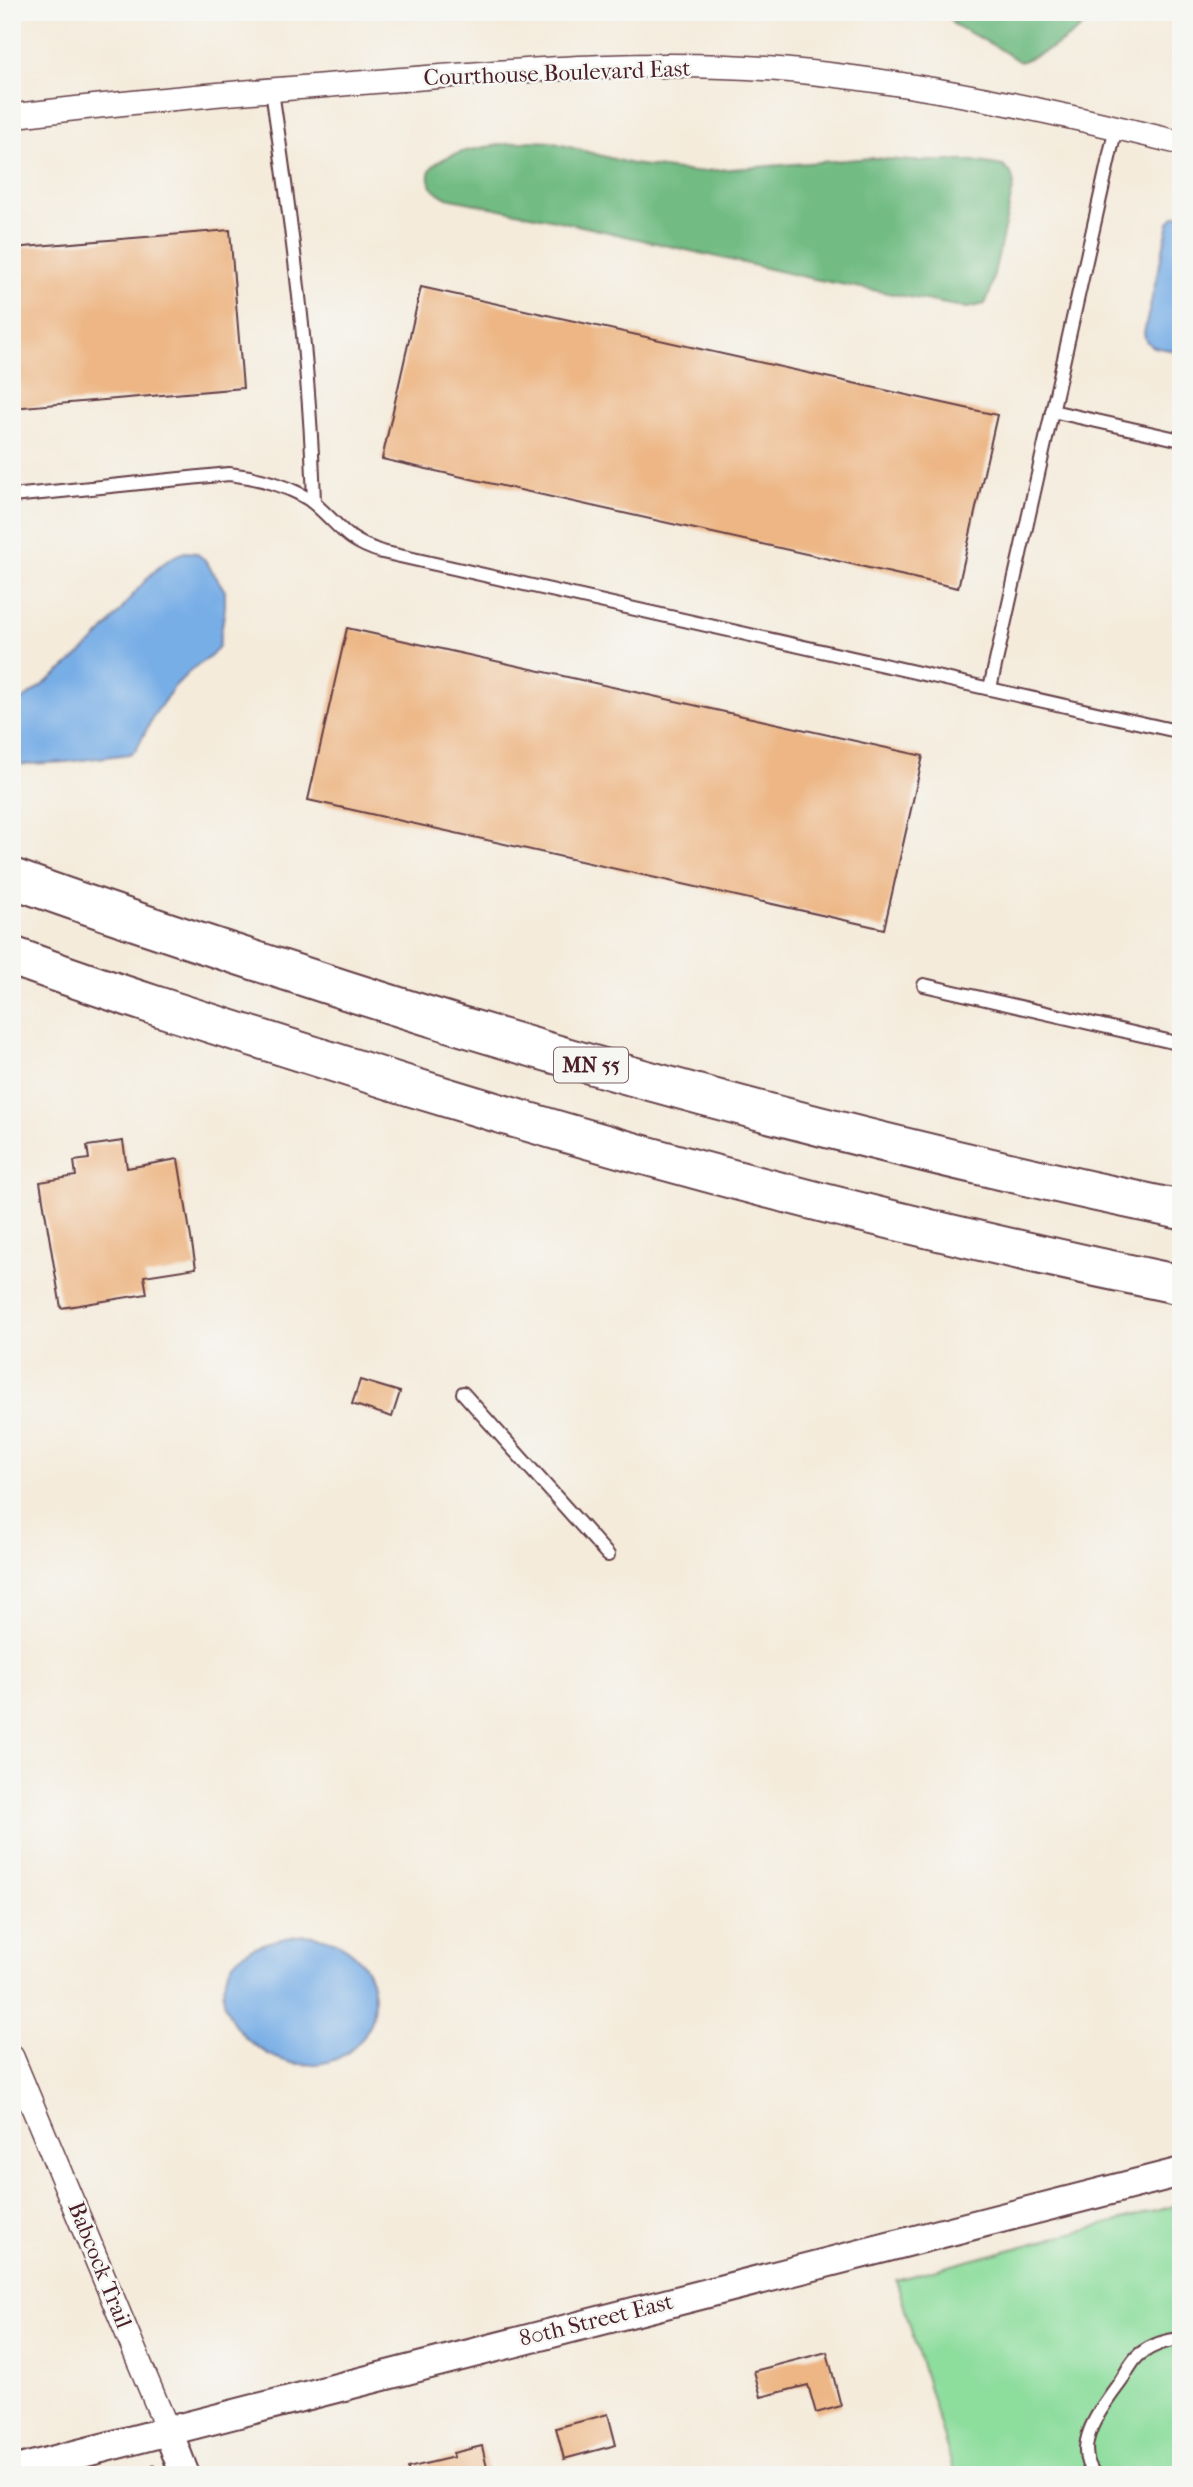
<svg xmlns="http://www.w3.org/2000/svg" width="1193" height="2487" font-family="'IM FELL French Canon',serif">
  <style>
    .green { fill: #8ddd9d; stroke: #6c7e64; stroke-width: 2 }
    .forest { fill: #72bc84; stroke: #5e6e58; stroke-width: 2 }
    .water { fill: #78aee6; stroke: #616688; stroke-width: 2 }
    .building { fill: #edb684 }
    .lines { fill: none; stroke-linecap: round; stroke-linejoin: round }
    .service-casing { stroke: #643e45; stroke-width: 16 }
    .minor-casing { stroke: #643e45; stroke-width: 26 }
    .tertiary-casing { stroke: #643e45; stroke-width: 32 }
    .motorway-casing { stroke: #643e45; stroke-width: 42 }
    .path { stroke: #643e45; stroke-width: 3.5; stroke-dasharray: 5 5; stroke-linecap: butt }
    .service { stroke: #fff; stroke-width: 12 }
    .minor { stroke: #fff; stroke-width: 23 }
    .tertiary { stroke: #fff; stroke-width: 28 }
    .motorway { stroke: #fff; stroke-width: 38 }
    .labels { text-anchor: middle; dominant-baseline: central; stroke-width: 5; stroke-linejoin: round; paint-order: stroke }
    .shield { fill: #f6f6f2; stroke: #7e6067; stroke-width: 2 }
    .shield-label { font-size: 21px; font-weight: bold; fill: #4a1f2b }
    .street-label { font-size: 23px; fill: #4a1f2b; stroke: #f6f6f2 }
  </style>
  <rect width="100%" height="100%" fill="#f6f6f2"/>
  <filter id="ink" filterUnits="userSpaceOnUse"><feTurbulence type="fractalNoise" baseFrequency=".0143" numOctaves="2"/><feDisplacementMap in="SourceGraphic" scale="14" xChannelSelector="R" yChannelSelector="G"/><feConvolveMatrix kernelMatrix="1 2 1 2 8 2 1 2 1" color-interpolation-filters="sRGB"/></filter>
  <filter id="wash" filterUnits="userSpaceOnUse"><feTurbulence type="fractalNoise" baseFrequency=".00686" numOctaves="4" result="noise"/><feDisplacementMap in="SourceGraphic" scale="28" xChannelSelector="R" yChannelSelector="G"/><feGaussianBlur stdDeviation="1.57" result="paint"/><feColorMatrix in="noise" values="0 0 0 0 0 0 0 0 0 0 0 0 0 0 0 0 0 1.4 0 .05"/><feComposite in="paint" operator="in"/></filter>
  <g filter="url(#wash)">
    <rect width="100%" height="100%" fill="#f4ebdb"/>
    <path class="green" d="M1181,2204V2475H955L896,2280Z"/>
    <path class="forest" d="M948,12H1098C1072,38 1054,49 1020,62L995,46L953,24Z
      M530,141L551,142L632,164L693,172L872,158L913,161H973L1003,166L1011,173L1014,184L990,292L985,304L967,308L809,278L555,220L447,198C438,193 431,190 429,179C423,150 510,144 530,141Z"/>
    <path class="water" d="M1181,214V352L1154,347L1146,341L1144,333L1169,223L1174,216Z
      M185,552L196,553L205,560L225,591V607L219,646L211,656L192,669L174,687L154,715L136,750L129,754L66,762L12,765V707C44,685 75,662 101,634C125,609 152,561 185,552Z
      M303,1935C405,1940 391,2073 299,2064C257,2060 203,2010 231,1966C245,1944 280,1939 303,1935Z"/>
    <g id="blocks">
      <path class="building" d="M230,230L243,388L12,408V248Z
        M421,287L997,415L958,588L382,459Z
        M347,628L923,756L884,929L308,800Z
        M123,1141L127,1168L178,1159L196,1268L144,1276L147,1294L61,1308L40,1182L76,1176L74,1161L89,1159L87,1146Z
        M360,1380L400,1392L392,1417L352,1404Z
        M827,2352L841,2406L816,2413L808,2385L761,2397L754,2371Z
        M608,2414L616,2445L564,2459L556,2428Z
        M482,2446L488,2472L478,2475H408V2468L454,2457L453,2453Z"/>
    </g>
  </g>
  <g filter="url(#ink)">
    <use href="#blocks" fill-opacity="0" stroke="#643e45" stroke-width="2"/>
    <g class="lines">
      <defs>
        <path id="service" d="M272,91C292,227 310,365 314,503
          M1052,411L1181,440
          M12,496L229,474C256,477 296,487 316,505C343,529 345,540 382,552L1181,732
          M990,688L1116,127
          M924,985L1181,1044
          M463,1393L608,1555
          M1095,2475C1070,2445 1103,2406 1121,2381C1126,2373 1132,2360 1140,2354C1152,2345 1166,2340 1181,2339"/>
        <path id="minor" d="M12,116C140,100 268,90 395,80C525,70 655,59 785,70C919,82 1051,111 1181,143
          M12,2057L168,2431"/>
        <path id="tertiary" d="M168,2431L185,2475
          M12,2471L1181,2172"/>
        <path id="motorway" d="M12,878C104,912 197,942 290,972C582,1068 880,1147 1181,1210
          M12,956C110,992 209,1023 308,1054C595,1147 885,1224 1181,1285"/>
      </defs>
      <use href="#service" class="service-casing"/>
      <use href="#minor" class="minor-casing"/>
      <use href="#tertiary" class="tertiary-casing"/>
      <use href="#motorway" class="motorway-casing"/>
      <path class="path" d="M123,2475L155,2466"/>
      <use href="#service" class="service"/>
      <use href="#minor" class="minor"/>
      <use href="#tertiary" class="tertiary"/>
      <use href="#motorway" class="motorway"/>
    </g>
  </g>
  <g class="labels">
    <rect class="shield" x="554" y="1047.5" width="74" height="35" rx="5"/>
    <g class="shield-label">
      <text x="591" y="1065">MN 55</text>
    </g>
    <g class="street-label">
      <text transform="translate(557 73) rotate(-2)">Courthouse Boulevard East</text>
      <text transform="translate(100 2265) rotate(68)">Babcock Trail</text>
      <text transform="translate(596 2320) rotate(-14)">80th Street East</text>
    </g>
  </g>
  <rect width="1193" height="2487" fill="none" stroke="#f6f6f2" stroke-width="42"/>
</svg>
